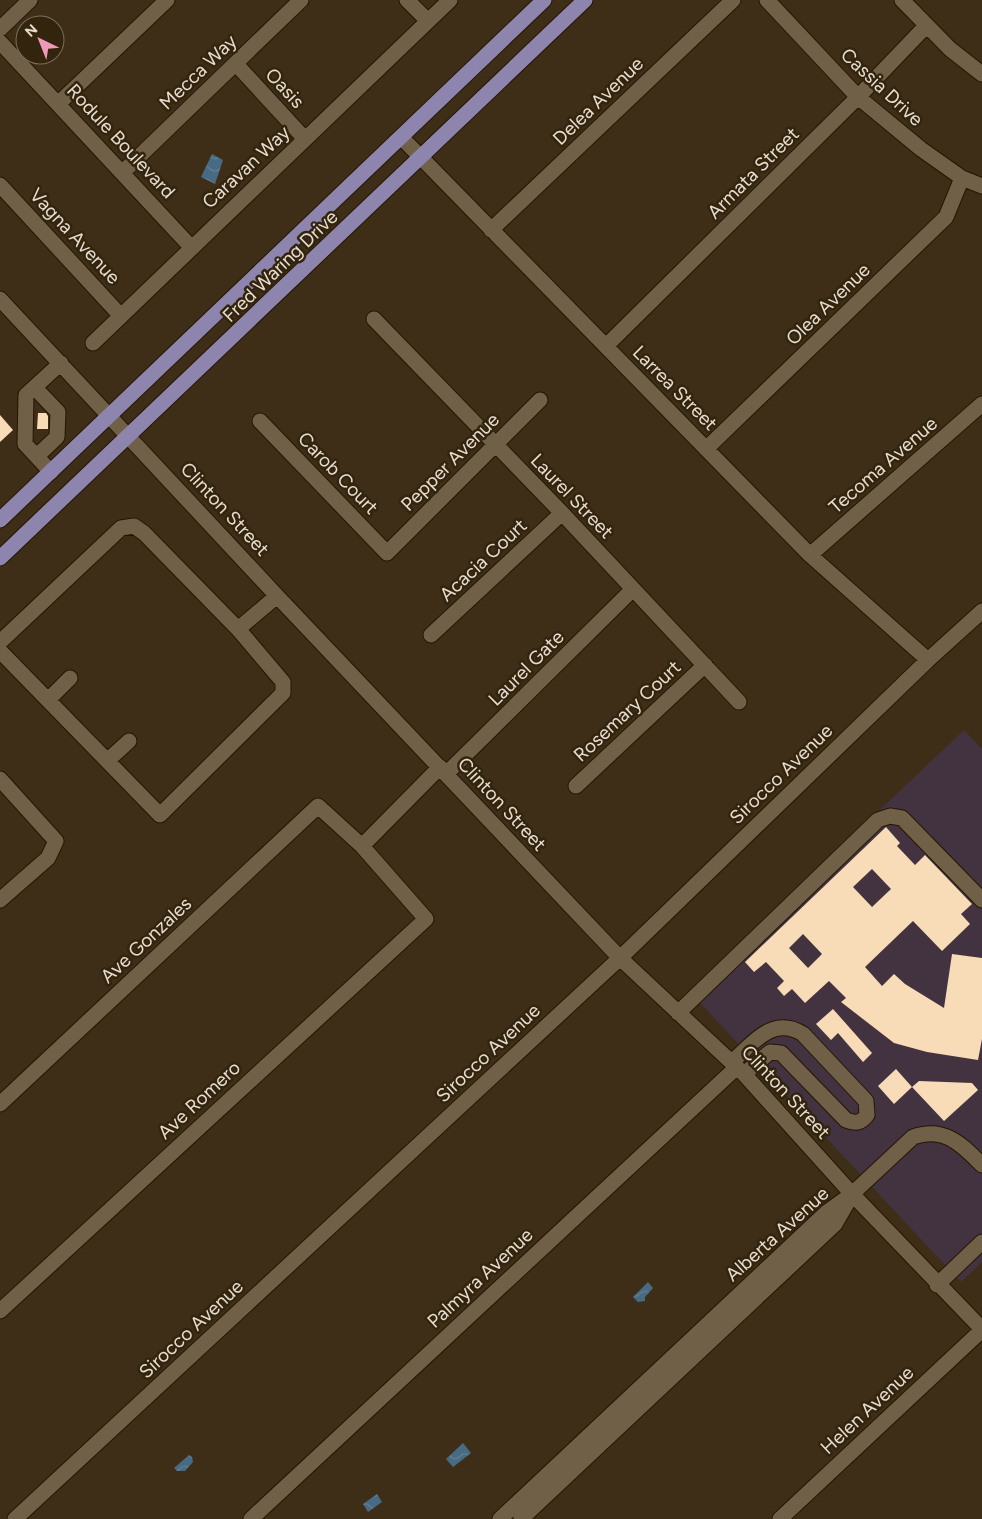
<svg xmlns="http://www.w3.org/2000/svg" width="982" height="1519" font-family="Figtree,sans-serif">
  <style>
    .education { fill: #433340 }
    .water { fill: url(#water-waves) }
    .building { fill: #f7dcb7; fill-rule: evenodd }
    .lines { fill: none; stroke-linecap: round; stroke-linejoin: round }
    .minor-casing { stroke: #241601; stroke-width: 17 }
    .major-casing { stroke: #241601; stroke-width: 17 }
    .minor { stroke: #716048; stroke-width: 15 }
    .major { stroke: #8d85ae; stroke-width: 15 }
    .labels { text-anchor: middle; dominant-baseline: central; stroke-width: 5; stroke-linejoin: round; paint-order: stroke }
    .street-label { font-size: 19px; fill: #e6dccf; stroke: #33240d }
  </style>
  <defs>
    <pattern id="water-waves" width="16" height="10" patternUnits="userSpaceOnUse" patternTransform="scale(1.25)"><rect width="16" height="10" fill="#476b84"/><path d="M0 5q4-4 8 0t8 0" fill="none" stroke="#628094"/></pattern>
  </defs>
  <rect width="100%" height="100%" fill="#3e2e17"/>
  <path class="education" d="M964,730L982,749V1262L961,1282L689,991Z"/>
  <path class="water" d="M212,154L223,160L215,184L201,177Z
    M648,1282L653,1288L645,1297V1301L638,1302L633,1297Z
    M463,1443L471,1453L453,1467L446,1459Z
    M189,1455L192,1457L193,1462L185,1471H177L174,1468Z
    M377,1494L382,1502L368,1512L363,1504Z"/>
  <path class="building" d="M38,413H46L48,416V429H37Z
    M0,415L13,430L0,442Z
    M886,827L900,843L897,846L915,865L925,855L972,904L961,914L970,924L942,951L913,921L865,967L882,986L894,974L905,984L944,1008L952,954L982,958V1039L978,1060L927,1052L894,1043L841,1002L846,998L829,981L805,1003L792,989L784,996L777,988L784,981L766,962L754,972L745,962ZM872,869L891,889L872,907L853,887ZM803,934L822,954L808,968L789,948Z
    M833,1009L872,1053L863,1062L838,1033L831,1040L816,1024Z
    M896,1069L912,1087L894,1104L878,1086Z
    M919,1081L972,1083L978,1090L944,1121L912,1087Z"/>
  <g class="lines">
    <defs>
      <path id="minor" d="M407,0L428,21
        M767,0L858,97L921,149L962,178L982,186
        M902,0L950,49L982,74
        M0,29L30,0
        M0,42L191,247
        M236,64L305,139
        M58,104L167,0
        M401,137L810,555L928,660
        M122,173L301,0
        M0,185L120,315
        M491,230L733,0
        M0,299L277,596L620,958L744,1074L852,1194L982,1329
        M374,319L562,513L739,702
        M93,343L450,0
        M606,346L858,97L926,26
        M35,388L58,412L57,437L37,456
        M260,421L387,553L540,400
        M707,448L946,217L962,178
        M51,472L25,444L26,395L61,363
        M810,555L982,404
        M431,635L562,513
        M0,642L121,528L134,526L144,533L238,629
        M0,651L160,815L283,693V682L238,629L277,596
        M48,700L70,678
        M107,761L129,741
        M446,774L633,589
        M0,779L56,841L48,858L0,900
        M576,786L705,665
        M362,846L440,767
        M678,1013L878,820L890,816L902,818L982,900
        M732,1062C753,1043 773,1015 803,1034L866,1101L867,1115C861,1123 856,1124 846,1120L781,1053L770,1052L744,1074
        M0,1104L318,806L362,846L426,919L0,1311
        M937,1285L982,1242
        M15,1519L620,958L928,660L982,611
        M251,1519L737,1067
        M500,1519L827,1212L852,1194L913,1137C945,1126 962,1145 982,1165
        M521,1519L835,1224L850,1198
        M780,1519L982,1330"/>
      <path id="major" d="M0,520L544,0
        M0,558L585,0"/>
    </defs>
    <use href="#minor" class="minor-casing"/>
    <use href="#major" class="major-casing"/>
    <use href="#minor" class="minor"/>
    <use href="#major" class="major"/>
  </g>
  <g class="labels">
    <g class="street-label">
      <text transform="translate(198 72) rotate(-44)">Mecca Way</text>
      <text transform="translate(882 87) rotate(43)">Cassia Drive</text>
      <text transform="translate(285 88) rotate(47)">Oasis</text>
      <text transform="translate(598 101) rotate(-44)">Delea Avenue</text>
      <text transform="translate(121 141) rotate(47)">Rodule Boulevard</text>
      <text transform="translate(246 167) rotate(-43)">Caravan Way</text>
      <text transform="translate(753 173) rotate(-45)">Armata Street</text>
      <text transform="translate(75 236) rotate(47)">Vagna Avenue</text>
      <text transform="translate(280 266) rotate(-44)">Fred Waring Drive</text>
      <text transform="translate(828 304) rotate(-44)">Olea Avenue</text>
      <text transform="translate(675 388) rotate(45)">Larrea Street</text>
      <text transform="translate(450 462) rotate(-45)">Pepper Avenue</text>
      <text transform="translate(883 465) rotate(-41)">Tecoma Avenue</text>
      <text transform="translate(338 473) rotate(46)">Carob Court</text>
      <text transform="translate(572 496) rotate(46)">Laurel Street</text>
      <text transform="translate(225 509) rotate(47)">Clinton Street</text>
      <text transform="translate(483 560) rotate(-43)">Acacia Court</text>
      <text transform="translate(526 668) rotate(-45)">Laurel Gate</text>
      <text transform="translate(627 711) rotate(-43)">Rosemary Court</text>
      <text transform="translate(781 774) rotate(-44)">Sirocco Avenue</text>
      <text transform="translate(502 804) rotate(47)">Clinton Street</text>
      <text transform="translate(146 940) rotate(-43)">Ave Gonzales</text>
      <text transform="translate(488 1053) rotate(-43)">Sirocco Avenue</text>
      <text transform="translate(786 1092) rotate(47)">Clinton Street</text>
      <text transform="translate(199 1100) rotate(-43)">Ave Romero</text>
      <text transform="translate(777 1234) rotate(-42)">Alberta Avenue</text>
      <text transform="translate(480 1278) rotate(-43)">Palmyra Avenue</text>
      <text transform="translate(191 1329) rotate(-43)">Sirocco Avenue</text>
      <text transform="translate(867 1410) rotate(-43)">Helen Avenue</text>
    </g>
  </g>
  <g transform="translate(40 40) rotate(317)"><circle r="24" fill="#33240d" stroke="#7b6e5b"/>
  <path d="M0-4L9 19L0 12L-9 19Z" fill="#ef9ab8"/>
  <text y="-8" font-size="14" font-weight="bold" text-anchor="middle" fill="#e6dccf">N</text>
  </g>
</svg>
